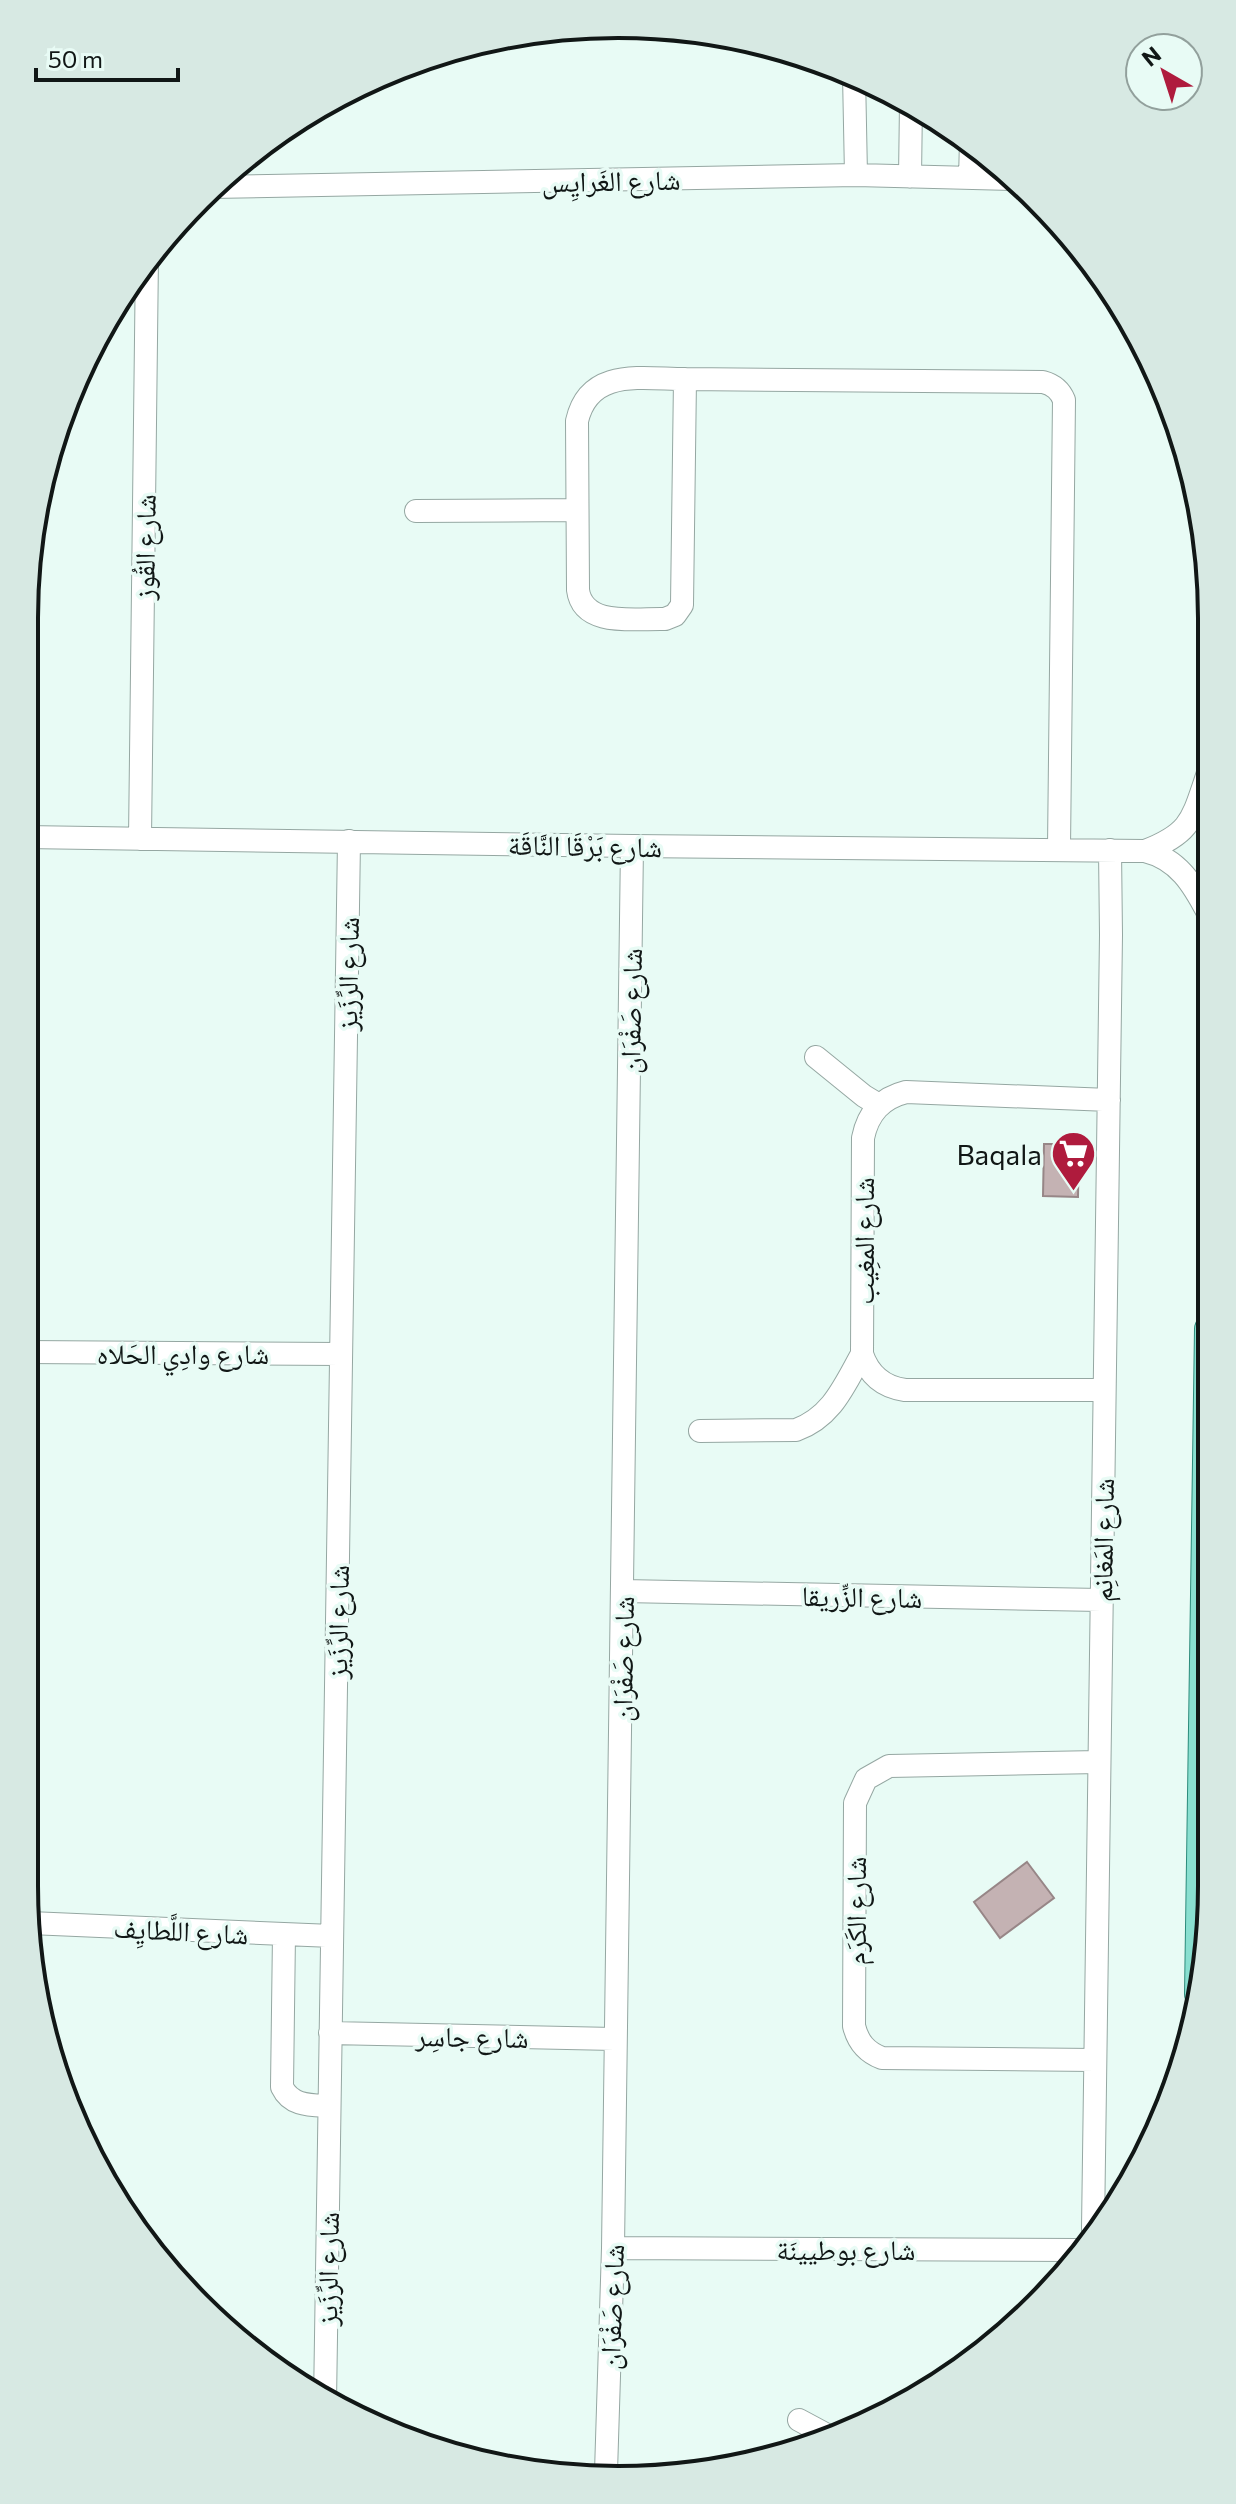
<svg xmlns="http://www.w3.org/2000/svg" width="1236" height="2504" font-family="Commissioner,'Noto Naskh Arabic',sans-serif">
  <style>
    .building { fill: #c4b2b3; stroke: #978687; stroke-width: 2 }
    .lines { fill: none; stroke-linecap: round; stroke-linejoin: round }
    .minor-casing { stroke: #95a7a2; stroke-width: 24 }
    .major-casing { stroke: #2c8b7b; stroke-width: 30 }
    .minor { stroke: #fff; stroke-width: 22 }
    .major { stroke: #89dfd0; stroke-width: 28 }
    .labels { text-anchor: middle; dominant-baseline: central; stroke-width: 7; stroke-linejoin: round; paint-order: stroke }
    .street-label { font-size: 28px; fill: #111716; stroke: #e8fbf5 }
    .poi-label { font-size: 28px; fill: #111716; stroke: #e8fbf5; text-anchor: end }
    .rim { fill: none; stroke: #111716; stroke-width: 4 }
  </style>
  <rect width="100%" height="100%" fill="#e8fbf5"/>
  <path class="building" d="M1044,1144H1079L1078,1197L1043,1196Z
    M1027,1862L1054,1898L1000,1938L974,1902Z"/>
  <g class="lines">
    <defs>
      <path id="minor" d="M854,75L856,175
        M910,177L911,104
        M970,178L971,141
        M211,187L856,175L1012,179
        M685,379L682,605L675,615L665,619C636,618 583,628 578,590L577,421C589,367 643,379 685,379L1043,382C1054,385 1060,390 1064,400L1059,848
        M416,511L577,510
        M25,837L632,846L1145,851C1178,859 1193,884 1208,913
        M140,839L147,256
        M1145,851C1192,833 1192,819 1208,773
        M816,1057L864,1096L879,1105
        M25,1352L341,1354
        M1104,1390H905C883,1387 869,1375 862,1354L863,1138C868,1113 882,1098 906,1092L1109,1100
        M700,1431L796,1430C832,1417 844,1386 862,1354
        M623,1591L1101,1600
        M30,1923L332,1936
        M284,1934L282,2087C291,2106 310,2105 329,2106
        M330,2033L614,2039
        M1095,2060L882,2058C866,2052 858,2042 854,2026L855,1803L866,1779L889,1766L1099,1762
        M1093,2229L1111,935L1110,850
        M613,2248L1078,2250
        M325,2402L349,841
        M799,2420L827,2435
        M606,2472L613,2248L632,846"/>
      <path id="major" d="M1199,1994L1209,1329"/>
    </defs>
    <use href="#minor" class="minor-casing"/>
    <use href="#major" class="major-casing"/>
    <use href="#minor" class="minor"/>
    <use href="#major" class="major"/>
  </g>
  <defs>
    <symbol id="supermarket-pin" viewBox="-11 -11 22 30"><path d="M0 17L-7.5 6A9.5 9.5 0 1 1 7.5 6Z" fill="#af1b3d" stroke="#e8fbf5"/><path d="M-6-5.5h2.5l.6 2H6L4.5 2H-2.5L-4.4-4H-6ZM-1.5 3.2a1.3 1.3 0 1 0 .1 0ZM3 3.2a1.3 1.3 0 1 0 .1 0Z" fill="#fff"/></symbol>
  </defs>
  <g fill-rule="evenodd">
    <use href="#supermarket-pin" x="1048" y="1128" width="51" height="69"/>
  </g>
  <g class="labels">
    <g class="street-label">
      <text transform="translate(611 180) rotate(-1)">شارع الغَرايِس</text>
      <text transform="translate(144 547) rotate(-89)">شارع القُوز</text>
      <text transform="translate(585 845) rotate(1)">شارع بَرْقَا النَّاقَة</text>
      <text transform="translate(347 974) rotate(-89)">شارع الرِّزَيز</text>
      <text transform="translate(630 1011) rotate(-89)">شارع صَفْرَان</text>
      <text transform="translate(863 1241) rotate(-90)">شارع المغِيب</text>
      <text x="183" y="1353">شارع وادِي الحَلاه</text>
      <text transform="translate(1102 1540) rotate(-89)">شارع المَغانِم</text>
      <text transform="translate(862 1596) rotate(1)">شارع الزِّريقا</text>
      <text transform="translate(337 1622) rotate(-89)">شارع الرِّزَيز</text>
      <text transform="translate(622 1659) rotate(-89)">شارع صَفْرَان</text>
      <text transform="translate(855 1911) rotate(-90)">شارع الكَرَم</text>
      <text transform="translate(181 1930) rotate(3)">شارع اللَّطايِف</text>
      <text transform="translate(472 2036) rotate(1)">شارع جاسِر</text>
      <text x="846" y="2249">شارع بوطيينَة</text>
      <text transform="translate(327 2269) rotate(-89)">شارع الرِّزَيز</text>
      <text transform="translate(611 2307) rotate(-88)">شارع صَفْرَان</text>
    </g>
    <g class="poi-label">
      <text x="1042" y="1154">Baqala</text>
    </g>
  </g>
  <path d="M0 0H1236V2504H0ZM618 38H618A580 580 0 0 1 1198 618V1886A580 580 0 0 1 618 2466H618A580 580 0 0 1 38 1886V618A580 580 0 0 1 618 38Z" fill="#d7e9e3" fill-rule="evenodd"/>
  <path class="rim" d="M618 38H618A580 580 0 0 1 1198 618V1886A580 580 0 0 1 618 2466H618A580 580 0 0 1 38 1886V618A580 580 0 0 1 618 38Z"/>
  <g transform="translate(1164 72) rotate(321)"><circle r="38" fill="#e8fbf5" stroke="#92a09c" stroke-width="2"/>
  <path d="M0-6L14 30L0 20L-14 30Z" fill="#af1b3d"/>
  <text y="-12" font-size="22" font-weight="bold" text-anchor="middle" fill="#111716">N</text>
  </g>
  <path d="M36 68v12h142v-12" fill="none" stroke="#111716" stroke-width="4"/>
  <text x="48" y="68" font-size="24" fill="#111716" stroke="#e8fbf5" stroke-width="6" paint-order="stroke">50 m</text>
</svg>
